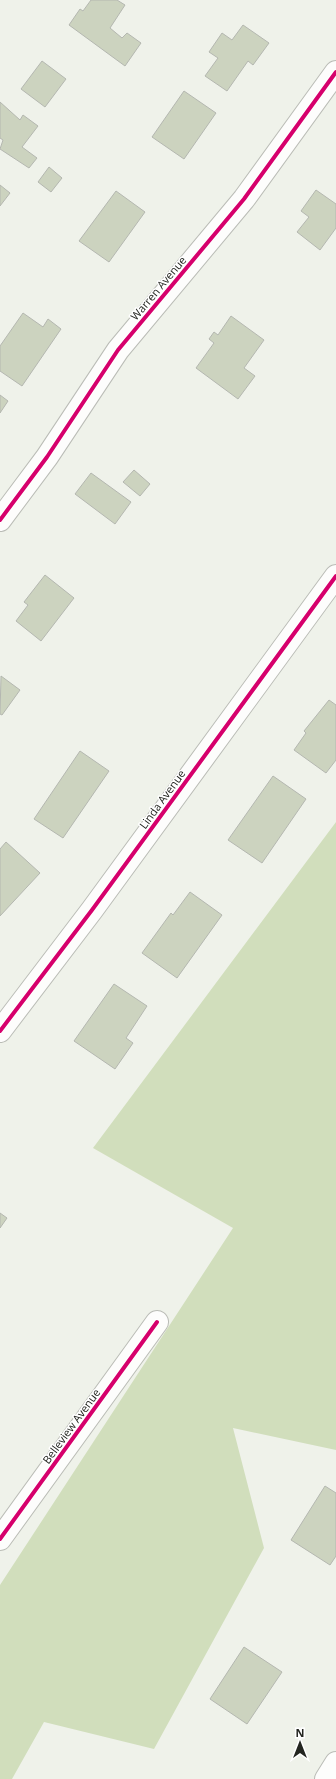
<svg xmlns="http://www.w3.org/2000/svg" width="336" height="1779" font-family="'Open Sans',sans-serif">
  <style>
    .green { fill: #d1debc }
    .building { fill: #ccd3bf; stroke: #b4b7b0 }
    .lines { fill: none; stroke-linecap: round; stroke-linejoin: round }
    .street-casing { stroke: #babcb6; stroke-width: 24 }
    .street { stroke: #fdfdfc; stroke-width: 22 }
    .cycleway-casing { stroke: #fff; stroke-width: 6 }
    .cycleway { stroke: #d6006c; stroke-width: 4 }
    .labels { text-anchor: middle; dominant-baseline: central; stroke-width: 3; stroke-linejoin: round; paint-order: stroke }
    .street-label { font-size: 11px; fill: #232520; stroke: #fff }
  </style>
  <rect width="100%" height="100%" fill="#eff2ea"/>
  <path class="green" d="M336,822V1450L233,1428L264,1548L154,1749L44,1722L12,1779H0V1585L233,1228L93,1148Z"/>
  <path class="building" d="M91,0H117L125,5L110,28L122,38L127,33L141,43L125,66L69,25L80,9L83,11Z
    M243,25L269,43L253,65L248,61L227,91L205,76L218,58L209,52L222,33L232,40Z
    M42,61L66,79L45,107L21,89Z
    M184,91L216,113L184,159L152,137Z
    M0,102L20,120L23,115L38,126L22,147L37,158L29,168L0,149L3,140L0,138Z
    M49,167L62,178L51,192L38,182Z
    M0,185L10,193L0,206Z
    M316,190L336,204V228L320,250L297,232L309,217L301,211Z
    M116,191L145,212L109,262L79,241Z
    M23,313L43,327L48,319L61,329L22,386L0,371V346Z
    M231,316L264,340L244,368L255,376L238,399L196,368L214,343L209,339L214,332L218,335Z
    M0,395L8,401L0,413Z
    M134,470L150,484L140,496L123,482Z
    M91,473L131,502L115,524L75,494Z
    M45,575L74,598L41,641L16,621L28,605L24,602Z
    M1,676L20,690L2,715L0,714Z
    M329,700L336,705V760L326,773L294,750L306,733L304,731Z
    M80,751L109,771L63,838L34,819Z
    M273,776L306,799L262,863L228,840Z
    M6,842L40,873L0,916V849Z
    M190,892L222,915L177,978L142,953L171,913L173,915Z
    M114,984L147,1006L126,1038L133,1043L115,1069L74,1041Z
    M0,1213L7,1218L0,1228Z
    M325,1486L336,1493V1556L330,1565L291,1540Z
    M244,1647L282,1672L247,1724L210,1699Z"/>
  <g class="lines">
    <defs>
      <path id="street" d="M0,520L47,457L118,350L244,199L336,72
        M0,1031L92,910L336,576
        M0,1539L157,1322
        M326,1779L336,1763"/>
    </defs>
    <use href="#street" class="street-casing"/>
    <use href="#street" class="street"/>
    <defs>
      <path id="cycleway" d="M0,520L47,457L118,350L244,199L336,72
        M0,1031L92,910L336,576
        M0,1539L157,1322"/>
    </defs>
    <use href="#cycleway" class="cycleway-casing"/>
    <use href="#cycleway" class="cycleway"/>
  </g>
  <g class="labels">
    <g class="street-label">
      <text transform="translate(158 288) rotate(-50)">Warren Avenue</text>
      <text transform="translate(162 799) rotate(-54)">Linda Avenue</text>
      <text transform="translate(71 1426) rotate(-54)">Belleview Avenue</text>
    </g>
  </g>
  <g transform="translate(300 1743)" stroke="#ffffff" stroke-width="3" paint-order="stroke">
  <path d="M0-3L7 15L0 10L-7 15Z" fill="#232520"/>
  <text y="-6" font-size="11" font-weight="bold" text-anchor="middle" fill="#232520">N</text>
  </g>
</svg>
